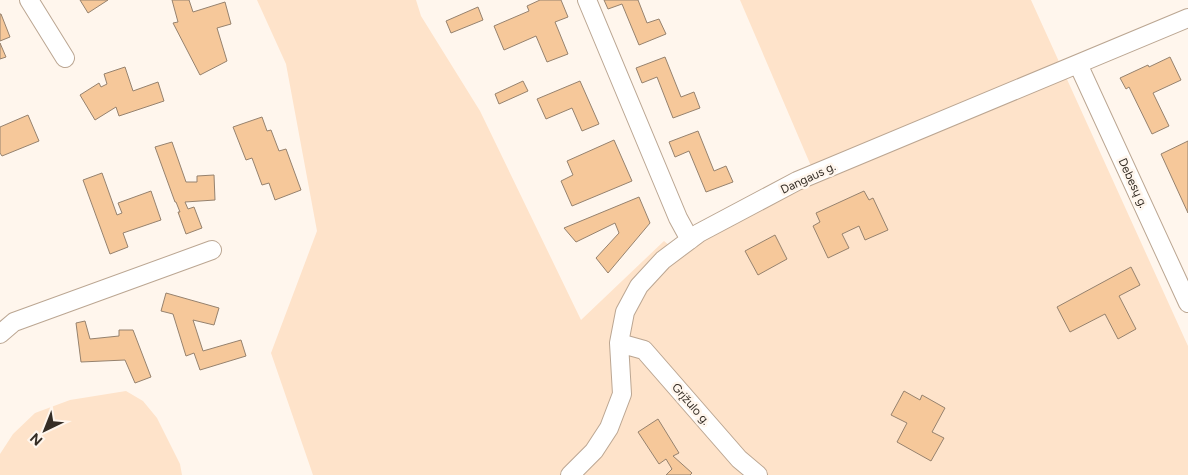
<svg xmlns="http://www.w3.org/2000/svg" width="1188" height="475" font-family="Figtree,sans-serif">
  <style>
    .green { fill: #fee3ca }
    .building { fill: #f6c89a; stroke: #96826e }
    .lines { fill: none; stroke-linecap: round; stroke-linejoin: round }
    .street-casing { stroke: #bba692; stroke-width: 20 }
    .street { stroke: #fff; stroke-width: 18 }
    .labels { text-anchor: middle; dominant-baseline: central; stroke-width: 5; stroke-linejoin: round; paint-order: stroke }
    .street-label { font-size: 12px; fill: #352d25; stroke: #fff6ed }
  </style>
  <rect width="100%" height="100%" fill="#fff6ed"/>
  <path class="green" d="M257,0H416L421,16L480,111L581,320L664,241L676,251L814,173L740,0H1031L1188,346V475H313L271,353L317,231L286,64Z
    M126,391L143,401L157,418L180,464L182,475H0V454L13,434L35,413L70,400Z"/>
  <path class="building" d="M80,0H108L88,13Z
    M172,0H189L193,12L225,2L231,24L217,28L227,61L200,75L173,23L178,22Z
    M540,0H561L568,17L555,22L568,54L547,62L536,36L504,50L494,26L529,11L527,6Z
    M604,0H638L647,23L659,19L666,34L639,45L622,4L608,9Z
    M478,7L483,20L451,33L446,21Z
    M0,14H1L10,37L0,41Z
    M0,43L6,57L0,59Z
    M665,57L681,97L694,92L700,108L673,118L657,77L642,83L636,68Z
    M1170,57L1181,80L1153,93L1169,126L1152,134L1129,87L1126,89L1120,78L1148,65L1149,67Z
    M125,67L133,91L158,82L164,101L119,116L116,107L95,120L80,95L99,83L101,87L107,84L104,74Z
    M523,81L528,91L499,104L495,94Z
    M580,81L599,124L582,131L572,108L546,119L537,99Z
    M28,115L39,141L2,156L0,153V127Z
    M262,117L267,131L271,130L279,151L286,149L301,190L275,200L269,183L262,185L252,158L246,160L233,127Z
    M698,131L714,171L726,166L733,182L706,192L689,151L675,157L669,142Z
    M614,140L632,181L572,206L561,181L573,175L567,161Z
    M1188,141V213L1161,154Z
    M172,142L186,182H197V176L214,175L215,200L185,202L188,209L194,207L202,228L186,234L178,212H180L176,202H175L155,147Z
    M102,173L117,215L122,213L118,203L151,191L161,220L123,233L128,247L110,254L83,180Z
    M864,191L869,200L873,198L888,230L865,240L859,226L842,234L849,248L828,258L813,226L820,222L816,213Z
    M639,197L650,223L608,273L596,258L619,233L615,223L576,242L564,228Z
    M775,235L787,259L758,275L745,251Z
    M1131,267L1140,285L1119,296L1136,329L1118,339L1105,314L1070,332L1057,307Z
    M166,293L219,308L214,325L193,320L203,351L241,340L246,356L200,370L194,353L186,356L173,314L161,311Z
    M85,321L90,339L119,336V330H133L151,377L135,383L125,360L81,362L76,323Z
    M904,391L920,400L922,395L945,408L932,432L944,438L931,461L897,442L907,423L891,415Z
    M658,419L679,453L673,456L692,473L690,475H666L672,469L666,459L659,464L638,432Z"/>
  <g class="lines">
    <defs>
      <path id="street" d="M29,0L65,58
        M587,0L678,218L690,240
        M1078,64L1188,303
        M0,334L14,322L212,250
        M619,343L644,350L739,459L758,475
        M570,475L594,451L609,428L622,394L619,343L625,312L639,286L663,260L699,233L797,181L1188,18"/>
    </defs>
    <use href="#street" class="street-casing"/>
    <use href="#street" class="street"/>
  </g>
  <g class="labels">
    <g class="street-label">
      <text transform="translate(808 178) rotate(-25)">Dangaus g.</text>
      <text transform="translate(1133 183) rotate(65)">Debesų g.</text>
      <text transform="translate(691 404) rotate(49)">Grįžulo g.</text>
    </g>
  </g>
  <g transform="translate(45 430) rotate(223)" stroke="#fff6ed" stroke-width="4" paint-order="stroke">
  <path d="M0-4L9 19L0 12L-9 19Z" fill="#352d25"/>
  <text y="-8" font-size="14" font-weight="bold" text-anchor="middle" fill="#352d25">N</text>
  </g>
</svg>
